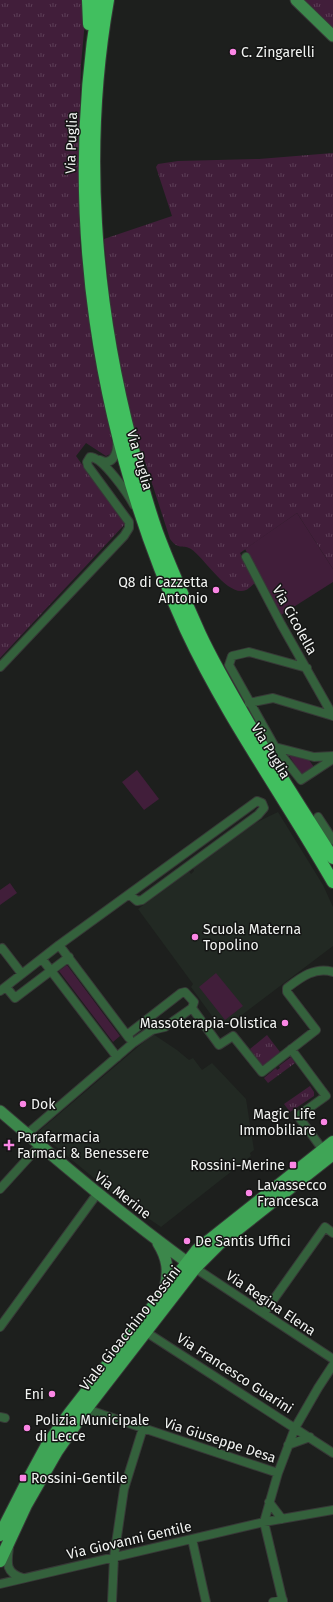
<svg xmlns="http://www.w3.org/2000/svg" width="333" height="1602" viewBox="0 0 333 1602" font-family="'Fira Sans',sans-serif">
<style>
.built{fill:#222923}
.grass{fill:url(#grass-tufts)}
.park{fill:#411e3a}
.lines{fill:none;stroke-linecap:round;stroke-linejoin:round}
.street-casing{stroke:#373937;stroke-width:10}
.secondary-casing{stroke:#373937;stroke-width:13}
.primary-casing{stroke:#373937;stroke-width:14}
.highway-casing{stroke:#373937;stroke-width:14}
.street{stroke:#34613c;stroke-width:8}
.secondary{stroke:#3c874b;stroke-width:11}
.primary{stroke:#3fa556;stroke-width:12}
.highway{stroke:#41bf5f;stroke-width:12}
.poi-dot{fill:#fb86e5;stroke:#141514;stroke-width:1.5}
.labels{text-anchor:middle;stroke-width:3;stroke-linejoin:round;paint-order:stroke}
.poi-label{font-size:14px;fill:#f2f4f2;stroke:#141514;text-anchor:start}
.street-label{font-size:14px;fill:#f2f4f2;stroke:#141514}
</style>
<defs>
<pattern id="grass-tufts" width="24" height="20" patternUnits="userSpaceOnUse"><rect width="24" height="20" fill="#411e3a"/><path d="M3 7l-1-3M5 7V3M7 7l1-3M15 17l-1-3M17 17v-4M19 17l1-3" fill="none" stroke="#5d3f57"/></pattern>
</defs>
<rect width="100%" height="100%" fill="#1d1f1d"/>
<path class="built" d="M 278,812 L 323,885 L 333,907 L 333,946 L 222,1030 L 191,987 L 193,984 L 138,909 L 189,871 L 191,874 L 194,871 L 193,868 L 253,824 Z
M 153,1034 L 177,1050 L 189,1060 L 193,1058 L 202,1070 L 212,1063 L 246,1099 L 254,1150 L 250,1153 L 251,1156 L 161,1227 L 117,1197 L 38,1132 Z"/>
<path class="grass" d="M 0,0 L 83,0 L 86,10 L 81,64 L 79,146 L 80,244 L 92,344 L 113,446 L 110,454 L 106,456 L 86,443 L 76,456 L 125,524 L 0,658 Z
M 304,0 L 333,0 L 333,29 Z
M 333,153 L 333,569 L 297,513 L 240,553 L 256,582 C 253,584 249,589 246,590 C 228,598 205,558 191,549 C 184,544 179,551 170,539 L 142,452 L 138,448 L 126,400 L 110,303 L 104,239 L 172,216 L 156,167 L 158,164 L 178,161 L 259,159 Z
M 267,1035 L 280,1052 L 263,1066 L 250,1049 Z
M 291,1057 L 295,1063 L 268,1083 L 264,1078 L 276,1068 L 277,1070 L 280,1068 L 279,1066 Z
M 310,1086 L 314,1092 L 314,1096 L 290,1112 L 284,1104 Z"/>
<path class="park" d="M 297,513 L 333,569 L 333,582 L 281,615 L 245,549 Z
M 288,754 L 309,760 L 314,767 L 302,775 Z
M 137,770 L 159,799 L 144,810 L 122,782 Z
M 10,883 L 17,893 L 0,905 L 0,890 Z
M 67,965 L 120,1036 L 113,1042 L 59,971 Z
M 216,973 L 243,1006 L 225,1020 L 199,987 Z"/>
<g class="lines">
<g class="street-casing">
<path id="street" d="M 100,460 C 113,467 118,452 117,441
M 246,557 L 281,624 L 333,716
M 0,667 L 124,536 L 129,528 L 129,522 L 88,466 L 87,462 L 90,457 C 103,457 128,494 134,505
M 307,668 L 249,652 L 232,656 L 229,665 L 275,747 L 301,780 L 333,759
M 249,703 L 273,698 L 333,716
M 275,747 L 314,757 L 333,756
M 318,817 L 333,840
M 59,945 L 129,1038
M 0,949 L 2,948 L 22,974
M 42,959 L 117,1057
M 6,987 L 15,998 L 69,957
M 0,991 L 59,945 L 257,801 L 262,803 L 264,808 L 258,815 L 142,900 L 137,901 L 130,895
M 192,1008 L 219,1045 L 233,1036 L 262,1072 L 316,1030 L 287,992 L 287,988 C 300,978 315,966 333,972
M 291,1049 L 326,1096 L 298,1116 L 323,1150
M 27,1134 L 133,1043 L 152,1030 L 165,1027 L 192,1008 L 194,1002 L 185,992 L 181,993 L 127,1035
M 0,1189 L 40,1145
M 195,1268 L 333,1359
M 264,1313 L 325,1227 L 333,1233
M 0,1327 L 97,1194
M 146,1332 L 333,1453
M 86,1409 L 278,1473
M 0,1417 L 5,1418
M 288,1445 L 310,1437
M 269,1502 L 282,1519
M 192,1539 L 206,1602
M 9,1547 C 7,1563 5,1573 23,1578
M 0,1584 L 264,1522 L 333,1510
M 112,1602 L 114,1557 L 124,1489 L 143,1428
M 273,1602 L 283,1600
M 283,1602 L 264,1522 L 278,1473 L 295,1428 L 318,1388 L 333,1365"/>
</g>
<g class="secondary-casing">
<path id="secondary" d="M 296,0 L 333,36
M 0,1111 C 63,1165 127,1219 195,1268
M 158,1243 C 168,1259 169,1271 165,1289"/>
</g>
<g class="primary-casing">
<path id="primary" d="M 0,1535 L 28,1480 L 47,1445 L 69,1414 L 197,1250 L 333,1142
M 0,1561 L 26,1505 L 57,1451 L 86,1409 L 195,1268 L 219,1244 L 333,1154"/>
</g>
<g class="highway-casing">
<path id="highway" d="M 88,0 L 89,24
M 99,0 C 63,212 97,435 186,630 C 227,718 285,798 333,882
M 108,0 C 82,147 94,301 132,445 C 139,474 147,504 157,532 C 170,567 185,600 200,634 C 214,664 231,693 248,722 C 275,768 304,813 333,858"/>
</g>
<use href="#street" class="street"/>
<use href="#secondary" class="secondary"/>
<use href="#primary" class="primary"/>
<use href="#highway" class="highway"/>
</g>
<g class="poi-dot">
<circle cx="233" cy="52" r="4"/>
<circle cx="216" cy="590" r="4"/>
<circle cx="195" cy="937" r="4"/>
<circle cx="285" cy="1023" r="4"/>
<circle cx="23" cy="1104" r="4"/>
<circle cx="324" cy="1122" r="4"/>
<path d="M7 1139h4v4h4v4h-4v4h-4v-4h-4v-4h4z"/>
<rect x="289" y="1161" width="8" height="8" rx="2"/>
<circle cx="249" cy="1193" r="4"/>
<circle cx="187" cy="1241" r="4"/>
<circle cx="52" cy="1394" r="4"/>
<circle cx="27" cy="1428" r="4"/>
<rect x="19" y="1474" width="8" height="8" rx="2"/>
</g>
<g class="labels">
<g class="poi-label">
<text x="241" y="57">C. Zingarelli</text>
<text x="208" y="587" text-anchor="end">Q8 di Cazzetta<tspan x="208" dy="16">Antonio</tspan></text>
<text x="203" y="934">Scuola Materna<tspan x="203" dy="16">Topolino</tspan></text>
<text x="277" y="1028" text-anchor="end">Massoterapia-Olistica</text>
<text x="31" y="1109">Dok</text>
<text x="316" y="1119" text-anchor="end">Magic Life<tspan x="316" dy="16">Immobiliare</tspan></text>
<text x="17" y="1142">Parafarmacia<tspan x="17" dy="16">Farmaci &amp; Benessere</tspan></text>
<text x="285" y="1170" text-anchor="end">Rossini-Merine</text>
<text x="257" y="1190">Lavassecco<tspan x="257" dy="16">Francesca</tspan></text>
<text x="195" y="1246">De Santis Uffici</text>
<text x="44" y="1399" text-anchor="end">Eni</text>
<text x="35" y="1425">Polizia Municipale<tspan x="35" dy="16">di Lecce</tspan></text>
<text x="31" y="1483">Rossini-Gentile</text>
</g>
<g class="street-label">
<text transform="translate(71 143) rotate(-88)" y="5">Via Puglia</text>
<text transform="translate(140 460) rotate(74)" y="5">Via Puglia</text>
<text transform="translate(295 620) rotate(61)" y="5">Via Cicolella</text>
<text transform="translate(271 751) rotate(59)" y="5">Via Puglia</text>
<text transform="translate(123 1195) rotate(38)" y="5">Via Merine</text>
<text transform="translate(271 1303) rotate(34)" y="5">Via Regina Elena</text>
<text transform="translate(130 1328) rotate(-52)" y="5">Viale Gioacchino Rossini</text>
<text transform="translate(235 1373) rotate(33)" y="5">Via Francesco Guarini</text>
<text transform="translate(220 1440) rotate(18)" y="5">Via Giuseppe Desa</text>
<text transform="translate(129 1540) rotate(-13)" y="5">Via Giovanni Gentile</text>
</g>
</g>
</svg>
